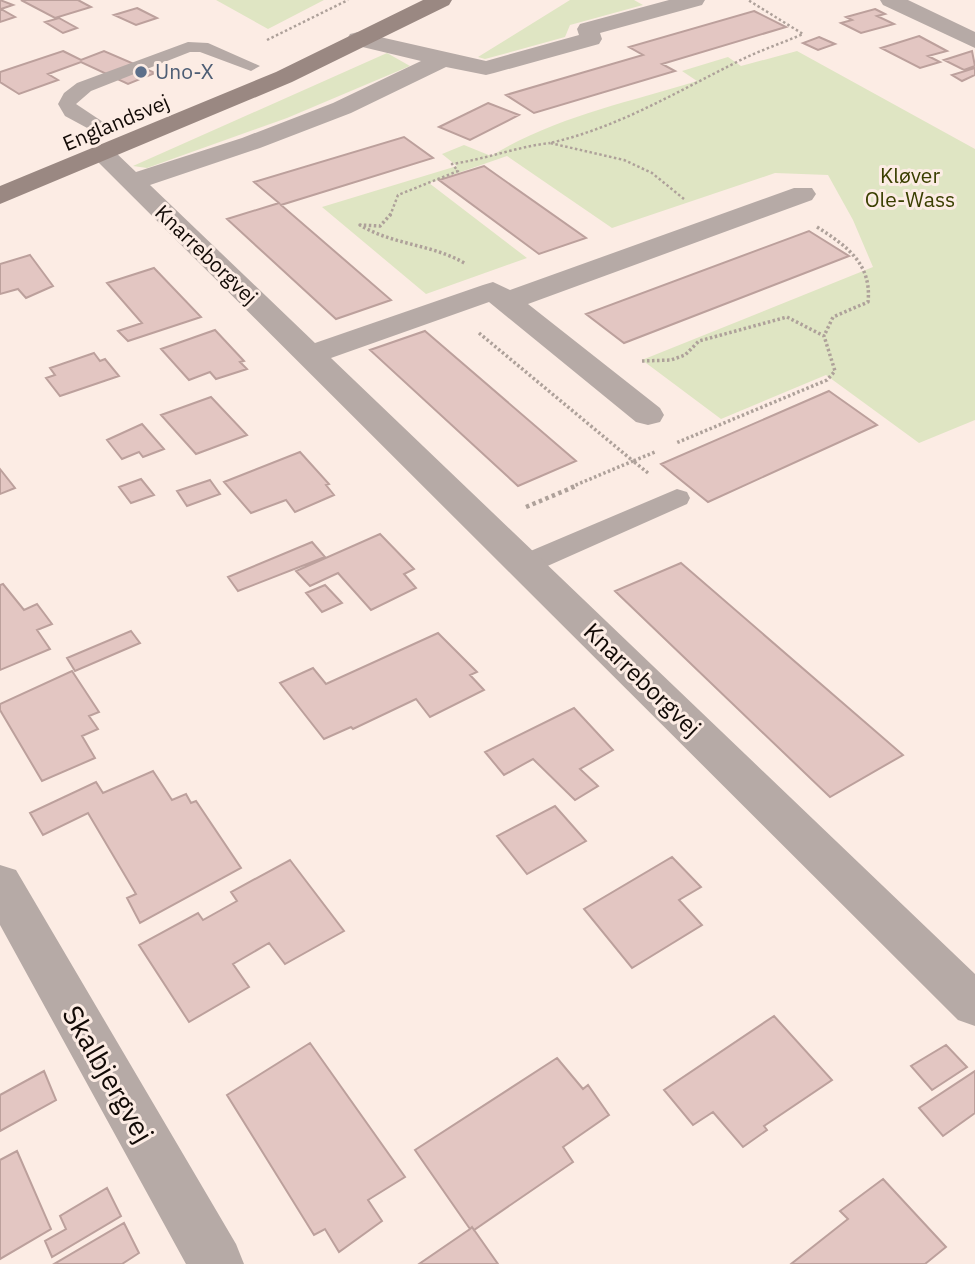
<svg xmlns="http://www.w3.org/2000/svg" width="975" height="1264" viewBox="0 0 975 1264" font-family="'IBM Plex Sans',sans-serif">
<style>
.green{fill:#dfe5c3}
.building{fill:#e3c6c2;stroke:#bca09c;stroke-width:2}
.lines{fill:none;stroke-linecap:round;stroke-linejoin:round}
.path-far2{stroke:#aea19a;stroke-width:2.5;stroke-dasharray:2.5 2.5;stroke-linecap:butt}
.path-far1{stroke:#aea19a;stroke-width:3.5;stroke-dasharray:2.5 2.5;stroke-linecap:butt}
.path{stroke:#aea19a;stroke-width:4.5;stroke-dasharray:3.5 3.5;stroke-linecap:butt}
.lane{fill:#b6aaa6;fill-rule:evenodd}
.street{fill:#b6aaa6;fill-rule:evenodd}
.secondary{fill:#9a8882;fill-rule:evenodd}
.service-dot{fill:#5c6f8a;stroke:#fcece4;stroke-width:2.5}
.labels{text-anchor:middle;stroke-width:6;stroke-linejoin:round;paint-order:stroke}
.far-service-label{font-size:21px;fill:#4e5e75;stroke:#fcece4;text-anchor:start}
.far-street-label{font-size:21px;fill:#120a06;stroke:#fcece4}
.far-park-label{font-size:21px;fill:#3a3f00;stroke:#fcece4}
.street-label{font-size:24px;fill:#120a06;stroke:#fcece4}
.near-street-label{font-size:28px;fill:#120a06;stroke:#fcece4}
</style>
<rect width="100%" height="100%" fill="#fcece4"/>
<path class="green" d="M 216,0 L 324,0 L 268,29 Z
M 570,0 L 634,0 L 643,5 L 570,25 L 565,37 L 485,59 L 478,57 Z
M 797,51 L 975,149 L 975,420 L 919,443 L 826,375 L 721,419 L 642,360 L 873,267 L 853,220 L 828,175 L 775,173 L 612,228 L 507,156 L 429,183 L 527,258 L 426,294 L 322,207 L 457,166 L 442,154 L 464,145 L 491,156 C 555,117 626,103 697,81 L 682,71 L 728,57 L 741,66 Z
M 387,53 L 410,66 L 287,118 L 147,168 L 133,166 Z"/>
<path class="building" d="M 0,0 L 13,5 L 1,9 L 15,17 L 0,22 Z
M 21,0 L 78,0 L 91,7 L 55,18 Z
M 137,8 L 157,18 L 136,25 L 114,15 Z
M 875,9 L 885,14 L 877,16 L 894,24 L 861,33 L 841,23 L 852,20 L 846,17 Z
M 754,11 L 786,27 L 662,64 L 675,71 L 534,113 L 506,95 L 643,55 L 629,47 Z
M 59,18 L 77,28 L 63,33 L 45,22 Z
M 919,36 L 947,51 L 928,56 L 940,62 L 920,68 L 881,48 Z
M 819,37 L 835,44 L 818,50 L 803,43 Z
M 63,51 L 81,60 L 104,51 L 155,73 L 128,84 L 81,62 L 48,74 L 58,80 L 19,94 L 0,82 L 0,72 Z
M 972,51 L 975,66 L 964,70 L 944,60 Z
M 975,68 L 975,75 L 962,81 L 952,75 Z
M 488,103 L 519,115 L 470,140 L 439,127 Z
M 404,137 L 433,158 L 281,205 L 391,300 L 336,319 L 227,219 L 279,203 L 254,182 Z
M 484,166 L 586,238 L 539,254 L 439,180 Z
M 809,231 L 849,256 L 624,343 L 586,314 Z
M 30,255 L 53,286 L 26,298 L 18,289 L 0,294 L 0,264 Z
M 154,268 L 201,317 L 128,341 L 118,331 L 142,323 L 107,283 Z
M 215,330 L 244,361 L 240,362 L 247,369 L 216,379 L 210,372 L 189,380 L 161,349 Z
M 425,331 L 576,461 L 518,486 L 370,350 Z
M 94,353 L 100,361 L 105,359 L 119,376 L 60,396 L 46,378 L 55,375 L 50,368 Z
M 829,391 L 877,425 L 708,502 L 661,464 Z
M 211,397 L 247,435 L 196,454 L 161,415 Z
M 142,424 L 164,449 L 143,457 L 139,452 L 122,459 L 107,440 Z
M 300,452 L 329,484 L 326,485 L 334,495 L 295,512 L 286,500 L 251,513 L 224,482 Z
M 0,469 L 15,488 L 0,494 Z
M 141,479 L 154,495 L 131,503 L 119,487 Z
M 210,480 L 220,494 L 187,506 L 177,491 Z
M 380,534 L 414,569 L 404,574 L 416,588 L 371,610 L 338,573 L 310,586 L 296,571 Z
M 312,542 L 325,557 L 238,591 L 228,577 Z
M 681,563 L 903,755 L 830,797 L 615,591 Z
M 3,584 L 24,610 L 37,604 L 52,624 L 37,630 L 50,649 L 0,670 L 0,585 Z
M 325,585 L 342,603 L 322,612 L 306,593 Z
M 131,631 L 140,643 L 75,671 L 67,658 Z
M 438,633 L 477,672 L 470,675 L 484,690 L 430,717 L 416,699 L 353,729 L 351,727 L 324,739 L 280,683 L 313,668 L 326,684 Z
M 72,671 L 99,712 L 89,716 L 98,729 L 82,736 L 95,758 L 42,781 L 0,710 L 0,704 Z
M 574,708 L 613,750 L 580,769 L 598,786 L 575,800 L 533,759 L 504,775 L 485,752 Z
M 153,771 L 172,800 L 186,794 L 191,803 L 196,801 L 241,868 L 140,923 L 127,898 L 136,894 L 88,813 L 43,835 L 30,813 L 96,782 L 103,793 Z
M 555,806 L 586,841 L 527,874 L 497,836 Z
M 672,857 L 701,887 L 679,900 L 702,925 L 632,968 L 584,909 Z
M 290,860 L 344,931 L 285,964 L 269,943 L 233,964 L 249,987 L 189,1022 L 139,945 L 198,913 L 203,920 L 237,901 L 231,892 Z
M 774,1016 L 832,1080 L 764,1126 L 767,1130 L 743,1147 L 713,1112 L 693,1125 L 664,1090 Z
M 310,1043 L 405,1177 L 368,1200 L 382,1221 L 339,1252 L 325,1229 L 314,1235 L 227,1095 Z
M 946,1045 L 967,1067 L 932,1090 L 911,1066 Z
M 557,1058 L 583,1089 L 588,1085 L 609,1115 L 563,1147 L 573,1162 L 474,1230 L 472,1227 L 470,1229 L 415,1150 Z
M 44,1071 L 56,1100 L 0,1131 L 0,1095 Z
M 975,1071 L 975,1113 L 943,1136 L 919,1108 Z
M 17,1151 L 51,1229 L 0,1259 L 0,1160 Z
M 883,1179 L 946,1247 L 925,1264 L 791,1264 L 848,1219 L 840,1211 Z
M 107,1188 L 121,1216 L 52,1257 L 45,1241 L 66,1229 L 60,1216 Z
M 124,1223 L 139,1253 L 122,1264 L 54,1264 Z
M 472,1227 L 498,1264 L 419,1264 L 470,1229 Z"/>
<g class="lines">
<path class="path-far2" d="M 267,40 L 348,0
M 684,199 L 652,173 L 624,160 L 550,143 C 616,128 673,94 733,64 C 755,52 780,44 803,34 L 748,0
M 390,216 L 398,195 L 458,171 L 452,164 C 486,159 516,147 550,143"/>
<path class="path-far1" d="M 391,214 L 380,226 L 360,225 C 392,245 433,244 466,264
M 817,227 C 847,246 872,264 868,302 L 833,317 L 824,336
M 479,333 L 633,461 L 571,487
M 642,361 L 671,360 L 685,355 L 699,341 L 787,317 L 824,336 L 835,371 L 827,380 L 676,443
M 648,473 L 633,461 L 655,452"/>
<path class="path" d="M 526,507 L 576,486"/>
<path class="lane" d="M 188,42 L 208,43 L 260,66 L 251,71 L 200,52 L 190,52 L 91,91 L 76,104 L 109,126 L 112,130 L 102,136 L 65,116 L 58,104 L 64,93 L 77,83 Z
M 677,489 L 687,492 L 690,498 L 687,504 L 534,572 L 524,574 L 514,572 L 510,565 L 514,558 Z"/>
<path class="street" d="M 669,0 L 705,0 L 702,5 L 600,33 L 602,39 L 599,44 L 494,73 L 486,75 L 446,67 L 351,113 L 260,148 L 150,185 L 315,343 L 483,285 L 493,282 L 510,290 L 794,188 L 812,188 L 816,194 L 812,200 L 528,304 L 660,408 L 664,415 L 660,422 L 648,425 L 636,422 L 489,302 L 331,358 L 975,974 L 975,1026 L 958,1020 L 91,155 L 95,150 L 113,150 L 136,172 L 242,138 L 333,103 L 421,61 L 350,44 L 347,39 L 350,34 L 358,32 L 486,61 L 579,35 L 577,29 L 580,24 Z
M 880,0 L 908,0 L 975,32 L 975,48 L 883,5 Z
M 0,865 L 16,870 L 236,1244 L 244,1264 L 186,1264 L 0,925 Z"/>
<path class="secondary" d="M 423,0 L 452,0 L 449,5 L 292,82 L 0,204 L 0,186 L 276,72 Z"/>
</g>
<circle class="service-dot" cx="141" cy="72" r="7"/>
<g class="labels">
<g class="far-service-label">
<text x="155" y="79">Uno-X</text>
</g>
<g class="far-street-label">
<text transform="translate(116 123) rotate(-23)" y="7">Englandsvej</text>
<text transform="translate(206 255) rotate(44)" y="7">Knarreborgvej</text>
</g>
<g class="far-park-label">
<text x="910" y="183">Kløver<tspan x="910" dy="24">Ole-Wass</tspan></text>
</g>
<g class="street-label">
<text transform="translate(642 680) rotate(44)" y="8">Knarreborgvej</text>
</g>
<g class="near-street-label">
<text transform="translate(108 1074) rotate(60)" y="10">Skalbjergvej</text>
</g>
</g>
</svg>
